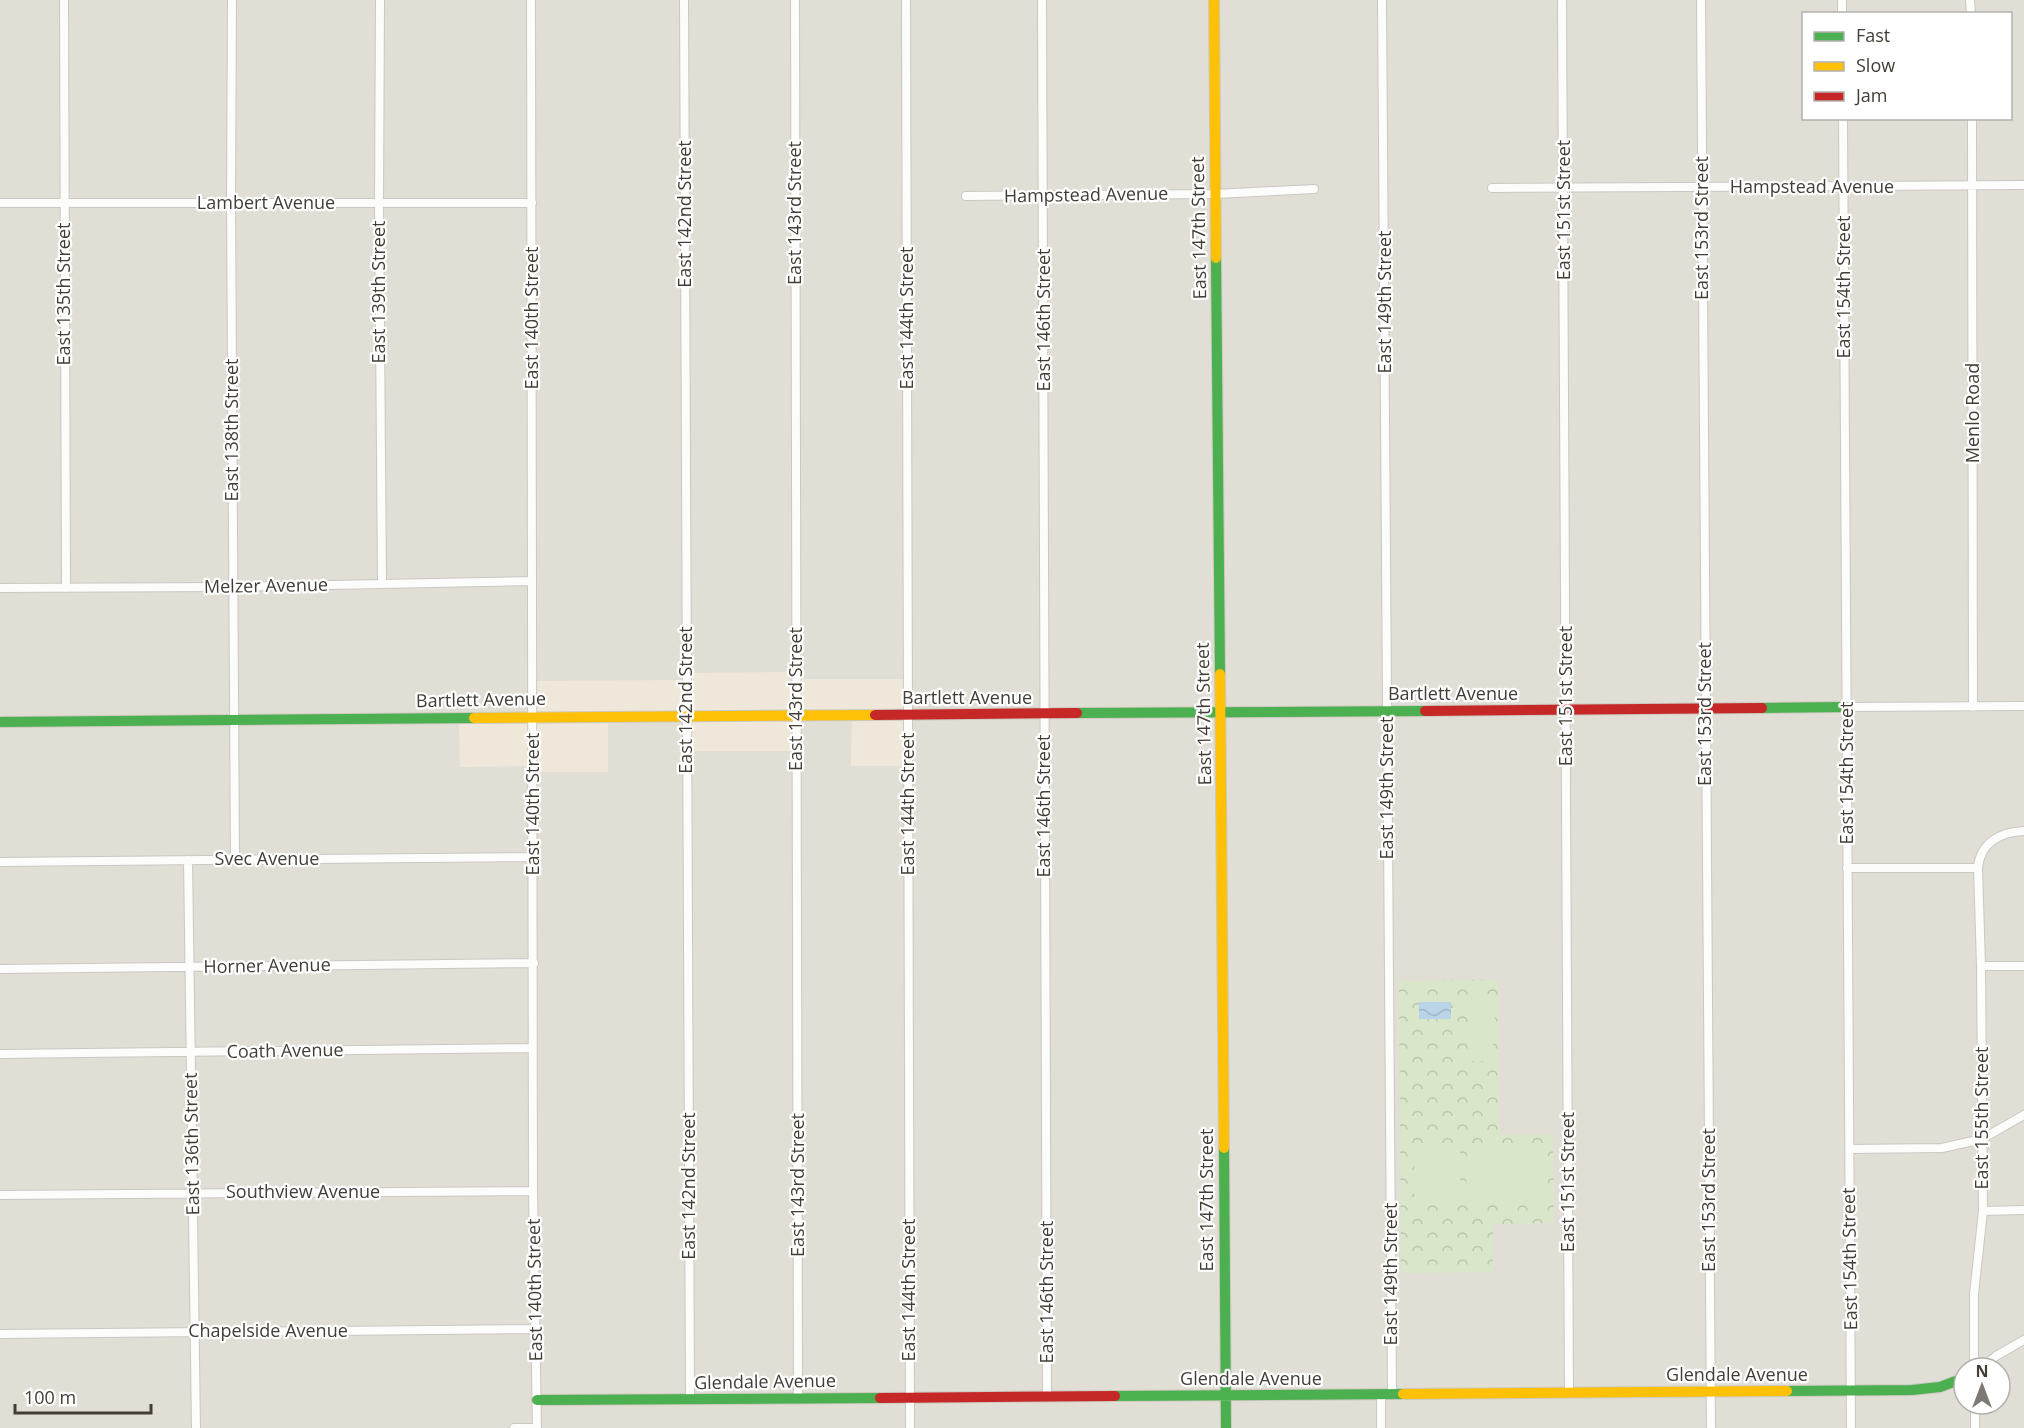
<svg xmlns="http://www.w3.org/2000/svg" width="2024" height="1428" viewBox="0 0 2024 1428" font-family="'Open Sans',sans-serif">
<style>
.residential{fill:#e1ded5;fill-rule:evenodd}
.commercial{fill:#efe8da}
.park{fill:url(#park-crowns)}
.pitch{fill:#d9e6c9}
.water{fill:url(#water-waves)}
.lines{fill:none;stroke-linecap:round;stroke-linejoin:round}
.street-casing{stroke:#cac8c3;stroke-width:10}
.fast-casing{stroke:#ccc9bf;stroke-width:12}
.slow-casing{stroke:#ccc9bf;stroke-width:12}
.jam-casing{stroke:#ccc9bf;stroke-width:12}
.street{stroke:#fcfcfb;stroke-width:8}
.fast{stroke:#4caf50;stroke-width:10}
.slow{stroke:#ffc107;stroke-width:10}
.jam{stroke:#c62828;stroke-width:10}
.labels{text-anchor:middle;stroke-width:4.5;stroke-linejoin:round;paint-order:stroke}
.street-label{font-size:18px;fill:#423d35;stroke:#fff}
</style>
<defs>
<pattern id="park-crowns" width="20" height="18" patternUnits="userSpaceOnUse" patternTransform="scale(1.5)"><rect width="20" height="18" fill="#d9e6c9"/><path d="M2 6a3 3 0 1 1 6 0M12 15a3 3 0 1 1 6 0" fill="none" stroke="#bbc6ad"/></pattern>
<pattern id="water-waves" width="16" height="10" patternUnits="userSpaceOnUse" patternTransform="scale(1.5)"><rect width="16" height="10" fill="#bad4e8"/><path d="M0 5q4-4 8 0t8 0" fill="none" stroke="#a1b7c8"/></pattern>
</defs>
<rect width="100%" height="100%" fill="#edece7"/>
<path class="residential" d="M 0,0 L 2024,0 L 2024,1428 L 0,1428 ZM 1804,14 L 2010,14 L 2010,118 L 1804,118 ZM 1964,1368 L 2000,1368 L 2000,1404 L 1964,1404 Z"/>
<path class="commercial" d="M 796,672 L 797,679 L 908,679 L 908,766 L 851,766 L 852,715 L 796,715 L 796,751 L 687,751 L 686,715 L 608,715 L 608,772 L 533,772 L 532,766 L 460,767 L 459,716 L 532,715 L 532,681 L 686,680 L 686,673 Z"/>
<path class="park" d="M 1498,980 L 1499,1134 L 1553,1134 L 1554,1223 L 1493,1224 L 1493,1272 L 1401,1273 L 1399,981 Z"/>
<path class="pitch" d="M 1472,994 L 1494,994 L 1495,1025 L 1472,1026 Z
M 1493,1029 L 1493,1061 L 1472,1061 L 1472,1030 Z
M 1415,1150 L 1460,1151 L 1460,1200 L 1414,1199 Z
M 1467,1151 L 1548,1151 L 1548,1198 L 1466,1200 Z"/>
<path class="water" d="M 1419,1002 L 1451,1002 L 1451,1019 L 1419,1019 Z"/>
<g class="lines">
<g class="street-casing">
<path id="street" d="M 64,0 L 66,588
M 232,0 L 231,202 L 235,860
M 380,0 L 379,203 L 382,584
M 531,0 L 533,1191 L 537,1428
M 684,0 L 690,1399
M 795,0 L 798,1398
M 906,0 L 910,1428
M 1042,0 L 1047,1396
M 1382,0 L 1392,1395
M 1562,0 L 1569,1393
M 1701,0 L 1711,1428
M 1842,0 L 1842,14
M 1970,0 L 1971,14
M 1843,118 L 1851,1428
M 1972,118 L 1973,707
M 1492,188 L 2024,185
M 966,196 L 1215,194 L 1314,189
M 0,203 L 532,203
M 0,588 L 224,587 L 532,581
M 1846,707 L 2024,706
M 188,860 L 196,1428
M 0,862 L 533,857
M 1847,868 L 1978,868
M 1981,966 L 2024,966
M 0,969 L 534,963
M 0,1054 L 533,1048
M 1849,1149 L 1942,1148 L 1982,1139 L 2024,1115
M 0,1195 L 533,1191
M 1983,1211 L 2024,1210
M 0,1334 L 536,1329
M 1974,1368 L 1974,1294 L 1983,1211 L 1981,966 L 1978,868 C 1980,843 2000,832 2024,831
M 1981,1368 L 1996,1356 L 2024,1340
M 1381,1395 L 1381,1428
M 1975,1404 L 1975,1428
M 514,1428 L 537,1428"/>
</g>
<g class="fast-casing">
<path id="fast" d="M 1216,258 L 1220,674
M 1762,708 L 1846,707
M 1077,713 L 1425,711
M 0,722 L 474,718
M 1224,1148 L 1226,1428
M 1787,1391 L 1912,1390 L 1940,1387 L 1964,1378
M 1115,1396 L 1403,1394
M 537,1400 L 880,1398"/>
</g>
<g class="slow-casing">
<path id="slow" d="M 1214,0 L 1216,258
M 1220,674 L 1224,1148
M 474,718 L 875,715
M 1403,1394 L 1787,1391"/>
</g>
<g class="jam-casing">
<path id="jam" d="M 1425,711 L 1762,708
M 875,715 L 1077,713
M 880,1398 L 1115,1396"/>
</g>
<use href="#street" class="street"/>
<use href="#fast" class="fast"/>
<use href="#slow" class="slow"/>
<use href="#jam" class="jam"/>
</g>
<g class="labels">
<g class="street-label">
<text x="1812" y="193">Hampstead Avenue</text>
<text transform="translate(1086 195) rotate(-1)" y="6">Hampstead Avenue</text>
<text x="266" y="209">Lambert Avenue</text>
<text transform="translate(1564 210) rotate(-90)" y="6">East 151st Street</text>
<text transform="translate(795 213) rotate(-90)" y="6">East 143rd Street</text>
<text transform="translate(685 214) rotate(-90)" y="6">East 142nd Street</text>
<text transform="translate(1199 228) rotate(-91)" y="6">East 147th Street</text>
<text transform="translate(1702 228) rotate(-90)" y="6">East 153rd Street</text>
<text transform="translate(1844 287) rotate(-90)" y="6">East 154th Street</text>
<text transform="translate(379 292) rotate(-90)" y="6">East 139th Street</text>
<text transform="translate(64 294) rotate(-90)" y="6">East 135th Street</text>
<text transform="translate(1385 302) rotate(-90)" y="6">East 149th Street</text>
<text transform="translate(532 318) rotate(-90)" y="6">East 140th Street</text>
<text transform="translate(907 318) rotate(-90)" y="6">East 144th Street</text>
<text transform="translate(1044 320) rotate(-90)" y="6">East 146th Street</text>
<text transform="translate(1973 413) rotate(-90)" y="6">Menlo Road</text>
<text transform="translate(232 430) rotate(-90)" y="6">East 138th Street</text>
<text transform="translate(266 586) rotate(-1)" y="6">Melzer Avenue</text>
<text x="1453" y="700">Bartlett Avenue</text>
<text transform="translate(1566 696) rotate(-90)" y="6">East 151st Street</text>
<text x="967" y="704">Bartlett Avenue</text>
<text transform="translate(796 699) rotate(-90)" y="6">East 143rd Street</text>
<text transform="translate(481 700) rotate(-1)" y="6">Bartlett Avenue</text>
<text transform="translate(686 700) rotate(-90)" y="6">East 142nd Street</text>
<text transform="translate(1204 714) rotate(-91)" y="6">East 147th Street</text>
<text transform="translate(1705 714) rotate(-90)" y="6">East 153rd Street</text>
<text transform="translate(1847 773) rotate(-90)" y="6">East 154th Street</text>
<text transform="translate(1387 788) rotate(-90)" y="6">East 149th Street</text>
<text transform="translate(533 804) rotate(-90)" y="6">East 140th Street</text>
<text transform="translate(908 804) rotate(-90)" y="6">East 144th Street</text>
<text transform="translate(1044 806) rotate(-90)" y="6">East 146th Street</text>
<text x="267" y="865">Svec Avenue</text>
<text transform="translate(267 966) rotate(-1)" y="6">Horner Avenue</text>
<text transform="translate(285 1051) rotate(-1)" y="6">Coath Avenue</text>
<text transform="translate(1982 1118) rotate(-90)" y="6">East 155th Street</text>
<text transform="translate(192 1144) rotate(-91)" y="6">East 136th Street</text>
<text transform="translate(1568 1182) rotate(-90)" y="6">East 151st Street</text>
<text transform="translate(798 1185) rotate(-90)" y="6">East 143rd Street</text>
<text transform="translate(689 1186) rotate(-90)" y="6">East 142nd Street</text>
<text x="303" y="1198">Southview Avenue</text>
<text transform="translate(1207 1200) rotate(-90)" y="6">East 147th Street</text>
<text transform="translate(1709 1200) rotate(-90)" y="6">East 153rd Street</text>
<text transform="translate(1850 1259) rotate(-91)" y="6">East 154th Street</text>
<text transform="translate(1391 1274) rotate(-90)" y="6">East 149th Street</text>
<text transform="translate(535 1290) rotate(-91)" y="6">East 140th Street</text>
<text transform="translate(909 1290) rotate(-90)" y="6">East 144th Street</text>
<text transform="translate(1047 1292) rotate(-90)" y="6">East 146th Street</text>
<text x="268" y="1337">Chapelside Avenue</text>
<text x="1737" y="1381">Glendale Avenue</text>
<text x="1251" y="1385">Glendale Avenue</text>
<text transform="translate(765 1382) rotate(-1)" y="6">Glendale Avenue</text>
</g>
</g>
<rect x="1802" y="12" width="210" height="108" fill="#ffffff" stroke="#b3b1ae" stroke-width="1.5"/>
<rect x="1814" y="32" width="30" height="9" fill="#4caf50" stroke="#b3b1ae" stroke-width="1.5"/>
<text x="1856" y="42" font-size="18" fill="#423d35">Fast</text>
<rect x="1814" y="62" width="30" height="9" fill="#ffc107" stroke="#b3b1ae" stroke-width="1.5"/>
<text x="1856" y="72" font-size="18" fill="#423d35">Slow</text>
<rect x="1814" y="92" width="30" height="9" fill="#c62828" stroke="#b3b1ae" stroke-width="1.5"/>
<text x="1856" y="102" font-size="18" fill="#423d35">Jam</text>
<g transform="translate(1982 1386)"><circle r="28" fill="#ffffff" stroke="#b3b1ae" stroke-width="1.5"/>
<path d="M0-4.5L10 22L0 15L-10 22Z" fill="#7e7a73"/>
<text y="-9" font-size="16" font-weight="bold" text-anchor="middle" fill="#423d35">N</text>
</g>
<path d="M15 1404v9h136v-9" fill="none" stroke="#423d35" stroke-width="3"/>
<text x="24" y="1404" font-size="18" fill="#423d35" stroke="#ffffff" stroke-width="4.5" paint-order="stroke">100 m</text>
</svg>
